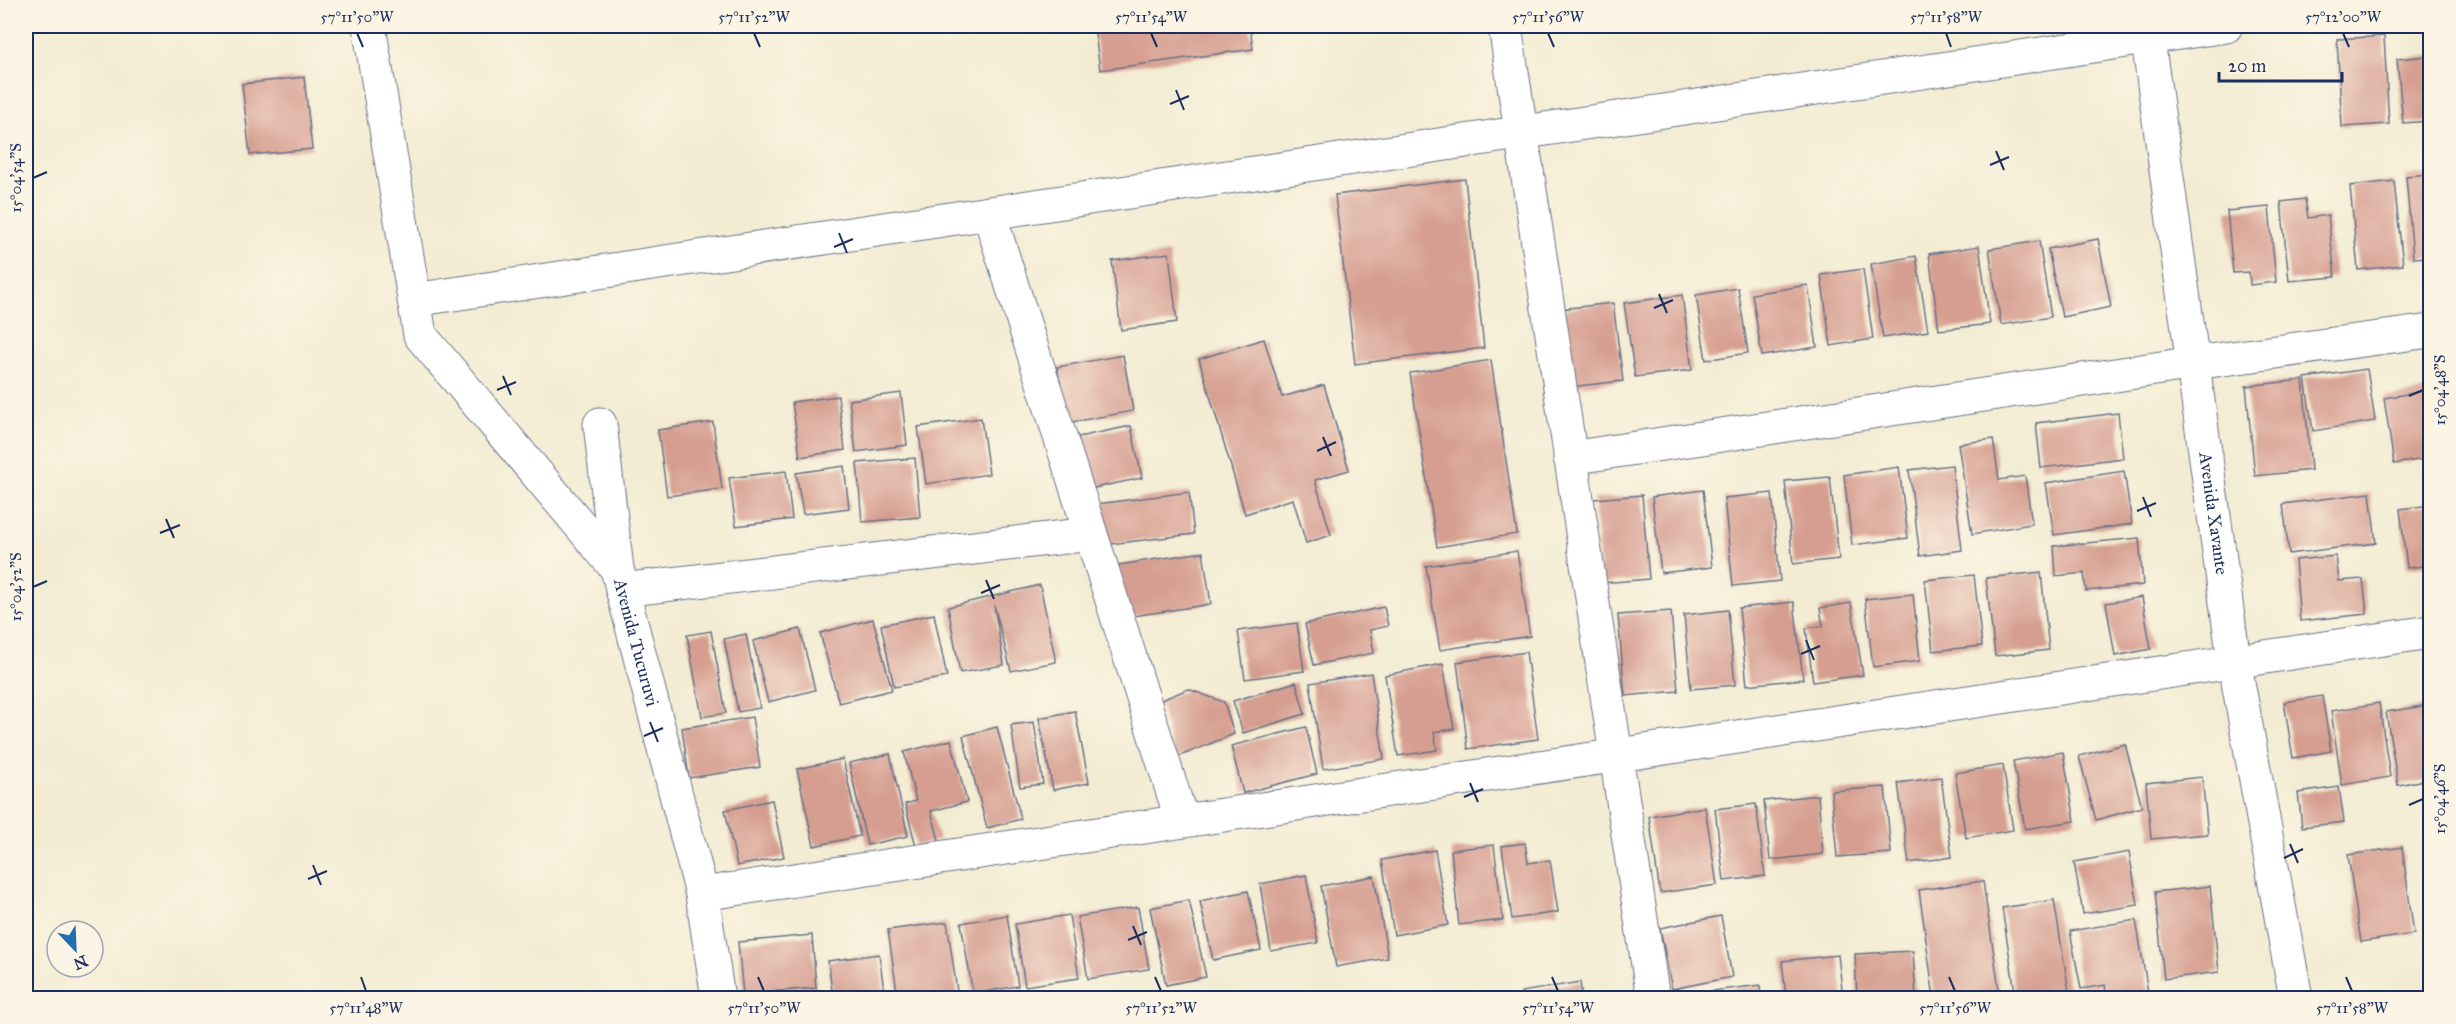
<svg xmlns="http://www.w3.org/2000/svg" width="2456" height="1024" viewBox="0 0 2456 1024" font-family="'IM FELL Great Primer',serif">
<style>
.building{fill:#d69e90}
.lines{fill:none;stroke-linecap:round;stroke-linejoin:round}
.minor-casing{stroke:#677187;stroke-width:35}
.minor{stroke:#fff;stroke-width:33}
.ticks{fill:none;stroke:#1b2f5e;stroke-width:2}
.labels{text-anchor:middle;stroke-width:4.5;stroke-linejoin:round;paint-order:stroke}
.street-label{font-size:18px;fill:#1b2f5e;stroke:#fcf5e5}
.neatline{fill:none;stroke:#1b2f5e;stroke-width:2}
.ticks-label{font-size:15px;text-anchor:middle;fill:#1b2f5e}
</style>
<rect width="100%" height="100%" fill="#fcf5e5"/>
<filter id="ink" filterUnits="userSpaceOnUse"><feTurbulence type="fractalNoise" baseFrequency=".0167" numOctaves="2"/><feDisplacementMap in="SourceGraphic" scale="12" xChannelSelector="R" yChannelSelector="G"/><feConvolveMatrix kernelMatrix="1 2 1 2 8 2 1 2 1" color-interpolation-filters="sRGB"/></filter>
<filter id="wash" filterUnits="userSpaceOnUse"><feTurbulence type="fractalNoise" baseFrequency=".008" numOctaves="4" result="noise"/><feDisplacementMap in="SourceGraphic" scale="24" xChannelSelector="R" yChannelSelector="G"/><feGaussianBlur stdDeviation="1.35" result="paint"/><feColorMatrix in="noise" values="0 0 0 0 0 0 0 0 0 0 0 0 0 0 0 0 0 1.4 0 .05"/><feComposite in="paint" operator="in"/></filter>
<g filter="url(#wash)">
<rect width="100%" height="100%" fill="#f3ecd3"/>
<g id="blocks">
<path class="building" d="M 1094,26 L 1250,26 L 1253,49 L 1100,70 Z
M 2384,36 L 2389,124 L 2342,127 L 2337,39 Z
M 2430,56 L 2430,121 L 2403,123 L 2397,59 Z
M 304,77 L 312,149 L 250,155 L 242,84 Z
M 2430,174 L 2430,257 L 2413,258 L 2406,176 Z
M 1465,179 L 1484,348 L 1355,364 L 1335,195 Z
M 2394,181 L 2403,265 L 2358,270 L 2350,186 Z
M 2305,199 L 2308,218 L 2328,215 L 2335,277 L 2289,281 L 2281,202 Z
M 2269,207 L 2276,282 L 2250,285 L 2249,272 L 2233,273 L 2227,211 Z
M 2098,239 L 2111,307 L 2062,317 L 2048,249 Z
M 2039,241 L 2051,317 L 2001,325 L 1989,249 Z
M 1979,246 L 1990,324 L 1939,330 L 1929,254 Z
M 1169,253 L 1177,322 L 1121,330 L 1112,261 Z
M 1916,256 L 1928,331 L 1883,338 L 1871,264 Z
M 1863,269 L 1873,339 L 1831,346 L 1821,275 Z
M 1808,285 L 1817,347 L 1762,356 L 1752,294 Z
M 1738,288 L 1748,353 L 1706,360 L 1696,295 Z
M 1682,295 L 1692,370 L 1635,377 L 1624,303 Z
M 1613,303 L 1623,381 L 1569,387 L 1560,309 Z
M 1264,339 L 1282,397 L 1324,385 L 1349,470 L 1315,480 L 1331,535 L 1306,543 L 1293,499 L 1245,514 L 1199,359 Z
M 1123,355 L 1133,411 L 1067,423 L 1057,367 Z
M 1491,360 L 1517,534 L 1437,547 L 1410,373 Z
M 2367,369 L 2375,421 L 2313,431 L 2305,378 Z
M 2303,380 L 2311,470 L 2255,476 L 2246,386 Z
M 2430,390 L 2430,458 L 2394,464 L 2384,398 Z
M 901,393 L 907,445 L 856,452 L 849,400 Z
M 838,396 L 845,450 L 800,457 L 792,402 Z
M 2118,413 L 2123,458 L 2041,468 L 2036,423 Z
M 981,418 L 989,474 L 926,484 L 918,427 Z
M 713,422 L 722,489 L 667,496 L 658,430 Z
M 1131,426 L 1142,478 L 1089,489 L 1078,437 Z
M 1993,439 L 1999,480 L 2025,476 L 2032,524 L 1972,534 L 1958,444 Z
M 915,458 L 920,517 L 862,522 L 857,463 Z
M 1952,465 L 1962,550 L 1920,556 L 1909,470 Z
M 844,466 L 849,508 L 803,514 L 796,473 Z
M 1899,467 L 1908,538 L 1852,545 L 1844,475 Z
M 786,471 L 792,519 L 736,526 L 729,478 Z
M 2124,471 L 2132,524 L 2054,535 L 2046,483 Z
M 1830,477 L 1839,559 L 1793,564 L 1785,481 Z
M 1703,490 L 1712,567 L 1661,573 L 1652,497 Z
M 1189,492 L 1194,534 L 1102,545 L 1097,504 Z
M 1772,493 L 1780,581 L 1733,586 L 1724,498 Z
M 2370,493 L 2376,543 L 2289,554 L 2283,504 Z
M 1642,495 L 1649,579 L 1601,583 L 1594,499 Z
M 2430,505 L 2430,565 L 2407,568 L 2400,509 Z
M 2139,538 L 2143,585 L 2086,591 L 2084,573 L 2056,576 L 2054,546 Z
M 1517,551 L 1530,636 L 1440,650 L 1426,566 Z
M 1203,552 L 1211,604 L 1127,617 L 1119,565 Z
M 2336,556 L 2339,581 L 2363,579 L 2367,614 L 2300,621 L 2295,560 Z
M 2041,572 L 2049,650 L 1995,656 L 1986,578 Z
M 1974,575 L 1982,646 L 1933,651 L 1925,580 Z
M 1040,585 L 1056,662 L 1011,671 L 994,605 L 1004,665 L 960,673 L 948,607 Z
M 1913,594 L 1920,661 L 1873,667 L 1865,599 Z
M 2142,597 L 2151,649 L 2115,656 L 2106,603 Z
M 1794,602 L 1803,679 L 1747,685 L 1739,608 Z
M 1851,603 L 1863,675 L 1813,682 L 1806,628 L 1823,626 L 1820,608 Z
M 1384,607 L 1388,626 L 1370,630 L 1374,653 L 1314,665 L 1305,624 Z
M 1728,610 L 1735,685 L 1691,689 L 1684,615 Z
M 1671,611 L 1678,691 L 1625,696 L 1618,615 Z
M 934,614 L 947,677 L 894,687 L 881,625 Z
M 873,619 L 892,690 L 839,703 L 820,633 Z
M 1297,623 L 1304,671 L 1245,679 L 1238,631 Z
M 800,629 L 815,690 L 768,702 L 753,641 Z
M 711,631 L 726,713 L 702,717 L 687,635 Z
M 746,634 L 760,708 L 738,712 L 724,639 Z
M 1526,652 L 1538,739 L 1468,749 L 1457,662 Z
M 1443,664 L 1454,729 L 1434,732 L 1437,750 L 1398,756 L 1385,675 Z
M 1371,673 L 1384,759 L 1323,769 L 1310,683 Z
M 1296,682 L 1305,714 L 1243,733 L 1233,701 Z
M 1188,689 L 1224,702 L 1234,734 L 1175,758 L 1159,701 Z
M 2322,696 L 2331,751 L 2293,758 L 2284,702 Z
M 2379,703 L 2390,777 L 2342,785 L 2331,711 Z
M 2430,705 L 2430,779 L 2398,785 L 2386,712 Z
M 1075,711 L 1089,783 L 1053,790 L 1039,718 Z
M 752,717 L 760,767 L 689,778 L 682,728 Z
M 1034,722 L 1043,784 L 1020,787 L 1011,725 Z
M 997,727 L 1021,819 L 987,828 L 963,736 Z
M 1306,727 L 1317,774 L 1243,793 L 1231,746 Z
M 951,740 L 967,802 L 931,811 L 939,840 L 916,846 L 905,804 L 916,801 L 904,752 Z
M 2125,744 L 2142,807 L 2096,820 L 2079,756 Z
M 2063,752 L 2075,821 L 2025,829 L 2013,761 Z
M 890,754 L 908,836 L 867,845 L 849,763 Z
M 843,759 L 860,836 L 814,846 L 797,769 Z
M 2003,765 L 2013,830 L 1966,838 L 1955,773 Z
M 1941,777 L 1952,857 L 1909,863 L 1898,783 Z
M 2202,777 L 2208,834 L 2151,839 L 2146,783 Z
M 1885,787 L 1891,853 L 1837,857 L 1831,791 Z
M 2339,787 L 2344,822 L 2302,827 L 2298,793 Z
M 1818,795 L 1823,854 L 1770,860 L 1764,801 Z
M 772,800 L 784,857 L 737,866 L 725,810 Z
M 1756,804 L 1765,876 L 1724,881 L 1715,809 Z
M 1705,807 L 1717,885 L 1660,893 L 1649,816 Z
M 1525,843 L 1528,863 L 1550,860 L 1558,912 L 1512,919 L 1502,846 Z
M 1494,845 L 1503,920 L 1459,925 L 1451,850 Z
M 2402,847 L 2414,934 L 2361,942 L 2348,855 Z
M 1435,850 L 1448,925 L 1394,935 L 1382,860 Z
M 2129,852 L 2138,905 L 2083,914 L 2074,862 Z
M 2430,853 L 2430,886 L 2429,886 L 2424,854 Z
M 1306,875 L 1318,943 L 1271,951 L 1260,884 Z
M 1374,876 L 1388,958 L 1336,967 L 1321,886 Z
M 1983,881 L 2000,996 L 1934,998 L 1919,890 Z
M 2210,886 L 2219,972 L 2164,979 L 2155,892 Z
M 1248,891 L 1261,950 L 1213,960 L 1200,901 Z
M 1189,900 L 1206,977 L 1166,985 L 1150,908 Z
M 2054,900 L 2069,992 L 2016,998 L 2002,908 Z
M 1138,907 L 1149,969 L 1088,979 L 1077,917 Z
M 1007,915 L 1018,986 L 973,994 L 961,923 Z
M 1069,915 L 1079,978 L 1025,986 L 1015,924 Z
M 1721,916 L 1732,977 L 1672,989 L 1660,928 Z
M 2136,920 L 2149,998 L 2107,998 L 2105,985 L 2081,989 L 2070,931 Z
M 947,922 L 958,998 L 898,998 L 888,930 Z
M 812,935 L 816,988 L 743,994 L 738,942 Z
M 1913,951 L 1916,998 L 1857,998 L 1855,954 Z
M 879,954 L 885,998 L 833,998 L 828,961 Z
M 1838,955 L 1843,998 L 1786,998 L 1782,961 Z
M 1580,982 L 1582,998 L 1522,998 L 1521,992 Z
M 1760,985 L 1761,998 L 1673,998 L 1673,996 Z"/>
</g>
</g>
<g filter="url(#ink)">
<use href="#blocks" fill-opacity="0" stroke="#677187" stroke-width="1.5"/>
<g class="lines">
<g class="minor-casing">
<g id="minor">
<path d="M 369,26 L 420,335 L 617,569"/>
<path d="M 1505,26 L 1653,998"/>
<path id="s1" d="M 2146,26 L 2234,660 L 2296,998"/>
<path d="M 989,213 L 1182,821"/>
<path d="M 414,300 L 2226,26"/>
<path id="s2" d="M 600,424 L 617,569 L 702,894 L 718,998"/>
<path d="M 1570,458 L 2194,363 L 2430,331"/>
<path d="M 622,590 L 1090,534"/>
<path d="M 702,894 L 2430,632"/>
</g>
</g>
<use href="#minor" class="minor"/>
</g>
</g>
<path class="ticks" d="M 357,33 L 363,47M 754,33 L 760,47M 1151,33 L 1157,47M 1548,33 L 1554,47M 1946,33 L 1951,47M 2343,33 L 2349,47M 1176,90 L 1184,110M 1170,104 L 1189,96M 1996,151 L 2004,170M 1990,165 L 2009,157M 33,178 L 47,172M 839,233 L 847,253M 834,247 L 853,239M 1659,294 L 1667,313M 1654,308 L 1673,300M 503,376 L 511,395M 497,390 L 516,382M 2409,396 L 2423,390M 1323,437 L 1331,456M 1317,451 L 1336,442M 2143,497 L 2151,517M 2137,511 L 2156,503M 166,519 L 174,538M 160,533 L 180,525M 986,580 L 994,599M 33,587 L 47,581M 981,593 L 1000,585M 1806,640 L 1814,660M 1801,654 L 1820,646M 650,722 L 658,742M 644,736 L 663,728M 1470,783 L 1478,802M 1464,797 L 1483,789M 2409,805 L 2423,799M 2290,844 L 2298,863M 2284,858 L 2303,849M 313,865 L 321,885M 308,879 L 327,871M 1133,926 L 1141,945M 1128,940 L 1147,932M 361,977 L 366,991M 758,977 L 764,991M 1155,977 L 1161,991M 1552,977 L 1558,991M 1949,977 L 1955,991M 2346,977 L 2352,991"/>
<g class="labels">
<g class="street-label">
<text dy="6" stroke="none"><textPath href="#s1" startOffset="492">Avenida Xavante</textPath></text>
<text dy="6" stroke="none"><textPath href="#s2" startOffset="222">Avenida Tucuruvi</textPath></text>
</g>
</g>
<rect width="2456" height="1024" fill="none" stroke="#fcf5e5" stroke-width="66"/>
<g transform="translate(75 949) rotate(157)"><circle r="28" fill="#fcf5e5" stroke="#a2a6af" stroke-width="1.5"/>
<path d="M0-4.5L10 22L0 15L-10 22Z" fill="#1f6fb2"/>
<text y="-9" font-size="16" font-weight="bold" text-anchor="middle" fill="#1b2f5e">N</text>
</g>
<path d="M2219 72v9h123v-9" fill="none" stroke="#1b2f5e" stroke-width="3"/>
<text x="2228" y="72" font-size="18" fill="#1b2f5e" stroke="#fcf5e5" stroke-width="4.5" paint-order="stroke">20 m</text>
<rect x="33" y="33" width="2390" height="958" class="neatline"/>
<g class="ticks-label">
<text x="357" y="22">57°11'50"W</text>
<text x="754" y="22">57°11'52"W</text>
<text x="1151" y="22">57°11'54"W</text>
<text x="1548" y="22">57°11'56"W</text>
<text x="1946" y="22">57°11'58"W</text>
<text x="2343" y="22">57°12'00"W</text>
<text transform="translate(16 178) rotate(-90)" y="5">15°04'54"S</text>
<text transform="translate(2440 390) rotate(-90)" y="5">15°04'48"S</text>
<text transform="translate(16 587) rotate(-90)" y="5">15°04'52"S</text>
<text transform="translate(2440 799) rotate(-90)" y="5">15°04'46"S</text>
<text x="366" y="1013">57°11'48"W</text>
<text x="764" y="1013">57°11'50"W</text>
<text x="1161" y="1013">57°11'52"W</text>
<text x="1558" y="1013">57°11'54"W</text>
<text x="1955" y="1013">57°11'56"W</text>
<text x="2352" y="1013">57°11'58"W</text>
</g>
</svg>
